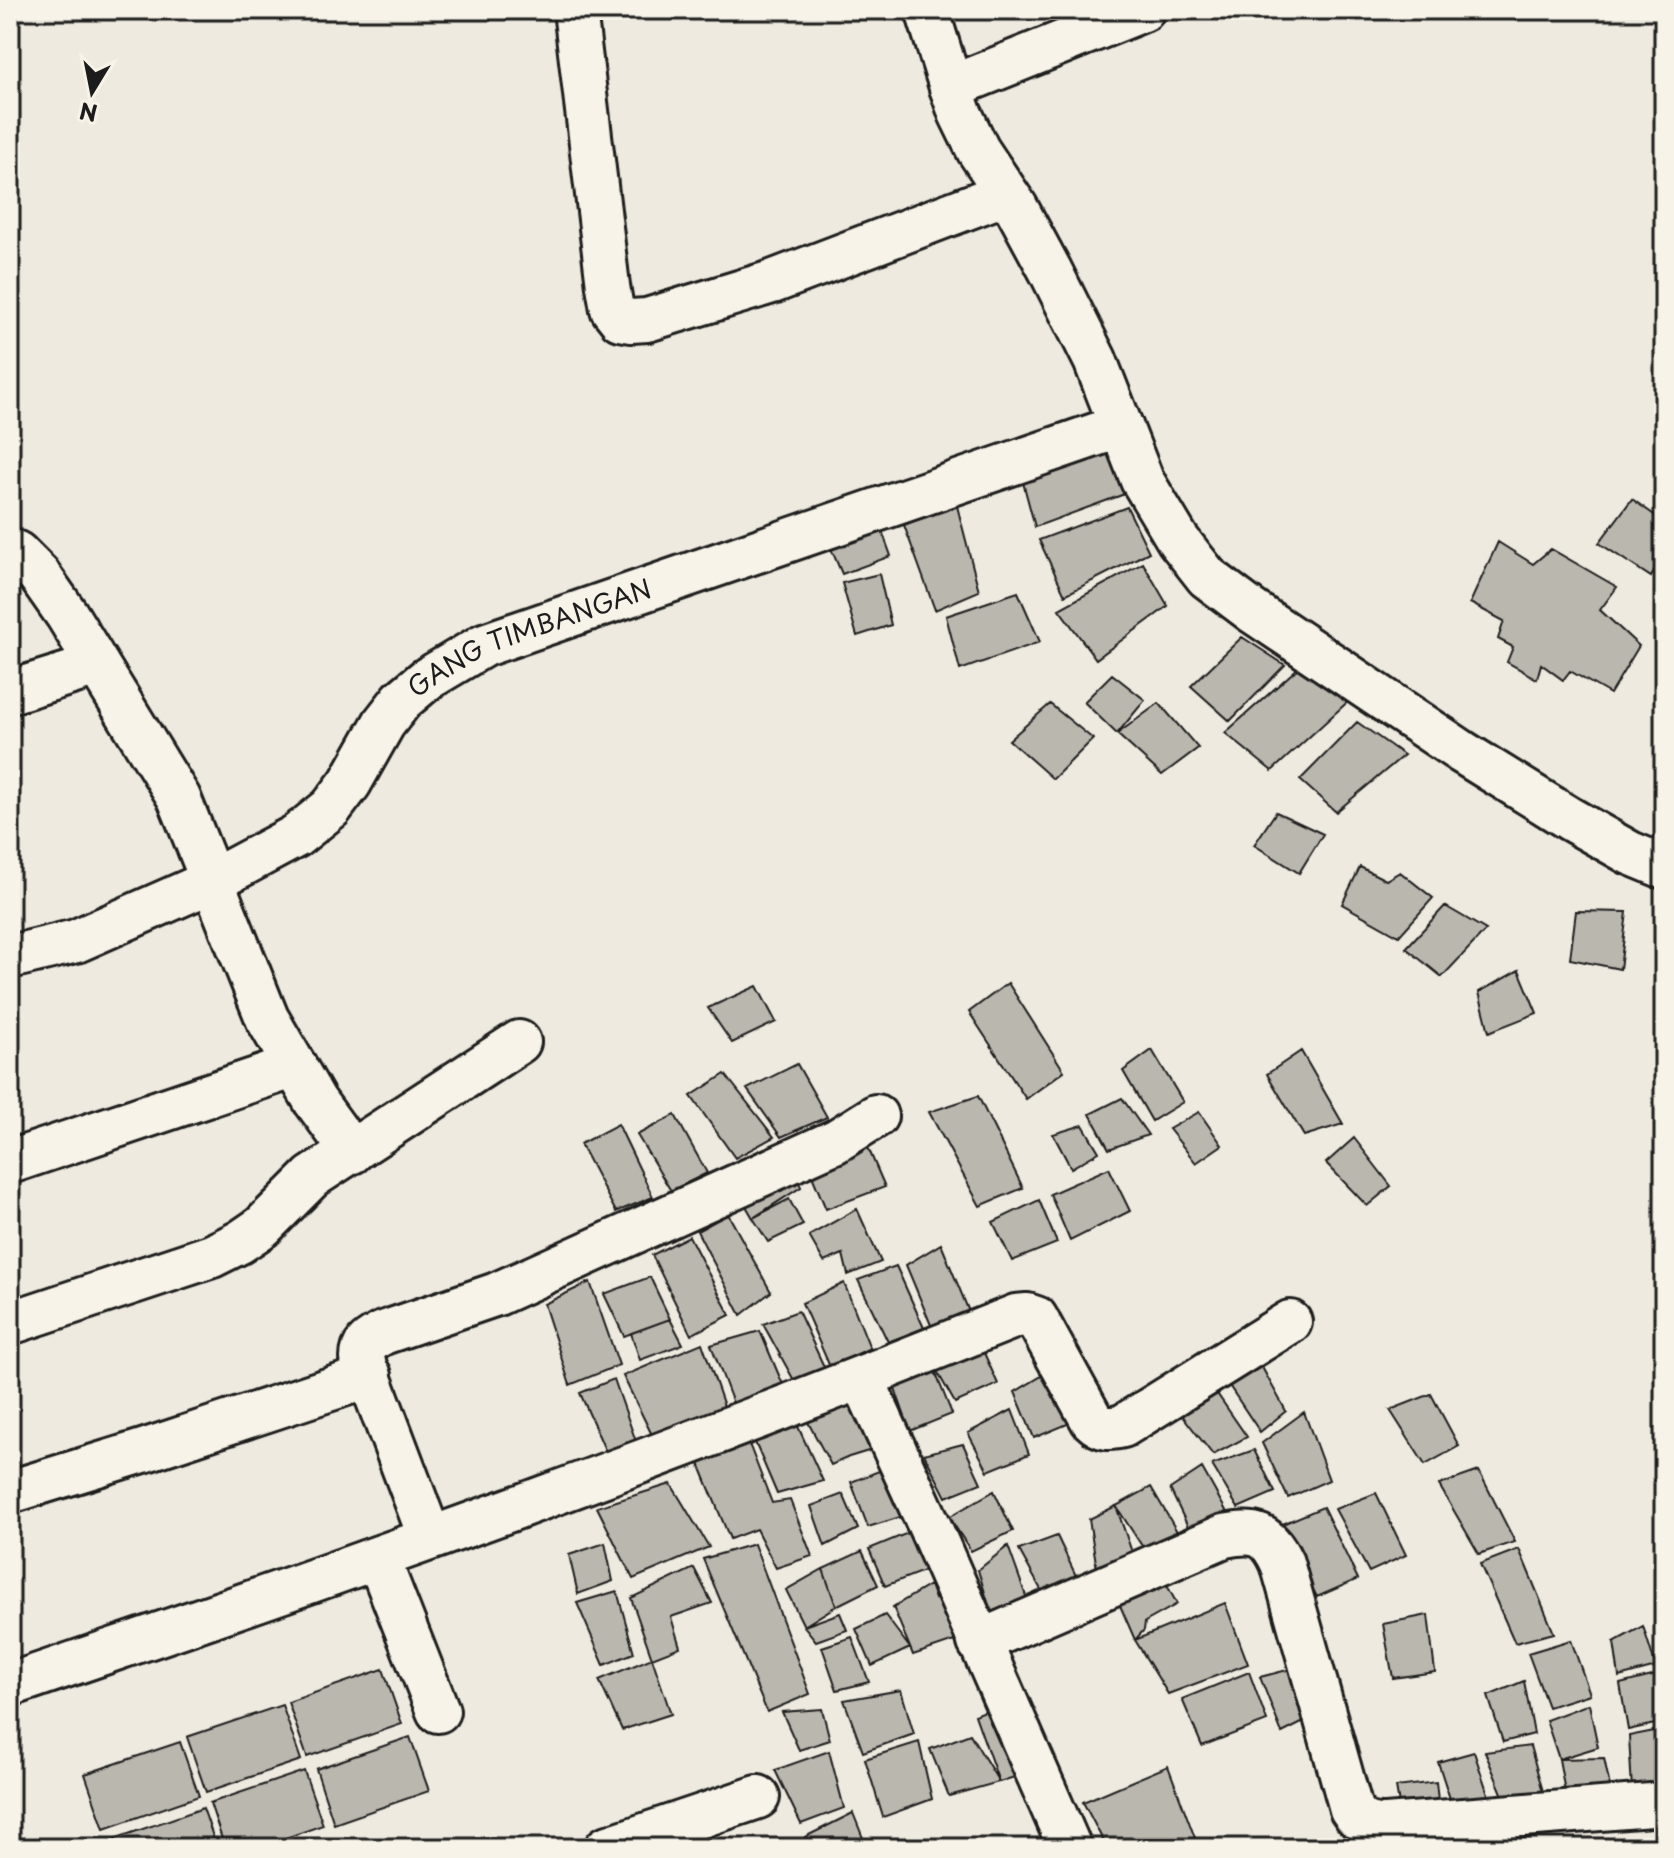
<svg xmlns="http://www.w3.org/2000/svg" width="1674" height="1858" viewBox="0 0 1674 1858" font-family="'Playpen Sans',sans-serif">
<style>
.building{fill:#bab7af;stroke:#1c1c1c;stroke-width:2}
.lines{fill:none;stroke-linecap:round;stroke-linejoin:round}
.street-casing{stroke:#1c1c1c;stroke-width:48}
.street{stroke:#f7f3e8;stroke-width:42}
.labels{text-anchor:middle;stroke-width:6;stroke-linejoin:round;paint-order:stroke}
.street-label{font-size:26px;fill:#1c1c1c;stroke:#f7f3e8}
</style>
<rect width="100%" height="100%" fill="#eeeae0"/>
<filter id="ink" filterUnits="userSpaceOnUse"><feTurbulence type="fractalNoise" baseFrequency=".0125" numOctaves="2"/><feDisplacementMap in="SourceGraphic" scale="16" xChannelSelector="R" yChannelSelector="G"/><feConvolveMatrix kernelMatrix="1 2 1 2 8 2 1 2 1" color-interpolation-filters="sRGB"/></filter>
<g filter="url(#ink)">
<path class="building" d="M 1117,436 L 1130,492 L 1035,527 L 1020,471 Z
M 1632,499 L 1664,522 L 1664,555 L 1651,577 L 1599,543 Z
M 956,502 L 979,591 L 935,610 L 904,525 Z
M 1127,507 L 1149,552 L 1065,595 L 1039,540 Z
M 881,528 L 891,556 L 842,574 L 829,544 Z
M 1498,542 L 1533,564 L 1551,549 L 1617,587 L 1600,610 L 1639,646 L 1610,694 L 1570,671 L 1563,680 L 1541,664 L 1537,679 L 1507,662 L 1513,647 L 1498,639 L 1504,621 L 1470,603 Z
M 1143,563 L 1168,606 L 1096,659 L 1059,609 Z
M 879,574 L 891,625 L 857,636 L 842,583 Z
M 1018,592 L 1040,642 L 960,670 L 946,616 Z
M 1242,637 L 1285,665 L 1230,721 L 1191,686 Z
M 1299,667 L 1353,697 L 1272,771 L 1225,733 Z
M 1112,674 L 1145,700 L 1117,734 L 1084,702 Z
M 1159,703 L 1198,748 L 1162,775 L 1117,734 Z
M 1050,704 L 1093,739 L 1053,779 L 1009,740 Z
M 1357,722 L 1404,755 L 1336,812 L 1300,780 Z
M 1276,812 L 1323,834 L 1299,873 L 1254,845 Z
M 1360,867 L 1386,880 L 1400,872 L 1433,898 L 1399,936 L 1342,904 Z
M 1445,906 L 1486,930 L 1442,977 L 1406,948 Z
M 1576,911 L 1627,912 L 1620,969 L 1570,959 Z
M 1519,970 L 1537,1013 L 1489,1032 L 1479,992 Z
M 1008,983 L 1064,1071 L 1026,1099 L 969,1012 Z
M 757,986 L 776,1022 L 732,1043 L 708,1008 Z
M 1152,1050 L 1183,1102 L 1152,1121 L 1123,1071 Z
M 1301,1051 L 1343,1124 L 1304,1136 L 1267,1074 Z
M 797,1064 L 827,1117 L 781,1137 L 747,1089 Z
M 725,1074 L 774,1137 L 735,1158 L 691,1096 Z
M 978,1096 L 1023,1188 L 980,1206 L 929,1112 Z
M 1122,1098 L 1148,1135 L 1109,1149 L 1090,1114 Z
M 1199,1112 L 1222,1145 L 1196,1163 L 1169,1129 Z
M 675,1115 L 707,1173 L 671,1191 L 637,1135 Z
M 618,1124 L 653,1197 L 616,1212 L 580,1144 Z
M 1083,1125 L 1099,1152 L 1071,1168 L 1053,1134 Z
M 863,1136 L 885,1187 L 826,1209 L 807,1164 Z
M 1354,1138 L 1391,1186 L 1367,1206 L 1326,1163 Z
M 793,1167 L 801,1187 L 753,1218 L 739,1194 Z
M 1109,1168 L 1130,1211 L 1070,1241 L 1050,1194 Z
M 789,1199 L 803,1225 L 768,1242 L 753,1218 Z
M 1039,1200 L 1057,1243 L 1012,1261 L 993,1222 Z
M 857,1209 L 881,1262 L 848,1275 L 843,1254 L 824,1262 L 809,1236 Z
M 728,1214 L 771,1292 L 741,1315 L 697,1231 Z
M 689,1236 L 730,1315 L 691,1335 L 652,1255 Z
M 941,1244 L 970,1314 L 933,1330 L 906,1265 Z
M 896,1266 L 924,1328 L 888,1342 L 858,1280 Z
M 650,1277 L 670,1319 L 624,1336 L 604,1294 Z
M 590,1282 L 619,1365 L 570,1385 L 544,1304 Z
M 844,1283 L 870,1348 L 830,1367 L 802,1303 Z
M 798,1311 L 826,1371 L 796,1384 L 763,1324 Z
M 670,1319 L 683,1344 L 640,1360 L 631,1333 Z
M 760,1331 L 784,1387 L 734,1406 L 711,1345 Z
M 702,1343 L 726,1412 L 653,1437 L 623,1376 Z
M 980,1344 L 998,1384 L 955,1403 L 930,1359 Z
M 930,1359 L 952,1414 L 910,1431 L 891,1377 Z
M 1258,1360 L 1286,1411 L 1260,1432 L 1226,1381 Z
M 1045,1374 L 1070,1423 L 1034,1438 L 1015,1392 Z
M 614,1379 L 639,1450 L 609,1459 L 580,1393 Z
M 1209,1382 L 1247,1437 L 1213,1455 L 1175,1406 Z
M 853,1390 L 878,1448 L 849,1457 L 831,1465 L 803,1413 Z
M 1431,1394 L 1459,1446 L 1425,1465 L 1390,1410 Z
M 1012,1410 L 1029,1454 L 988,1471 L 968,1433 Z
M 1304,1412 L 1329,1480 L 1288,1498 L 1262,1443 Z
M 795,1420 L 823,1481 L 777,1494 L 754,1440 Z
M 749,1444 L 772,1503 L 790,1500 L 812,1556 L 776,1568 L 756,1529 L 730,1539 L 698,1461 Z
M 963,1444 L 981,1483 L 946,1497 L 924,1454 Z
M 1254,1450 L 1275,1492 L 1238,1508 L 1212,1465 Z
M 889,1467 L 907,1515 L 868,1527 L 851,1482 Z
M 1202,1468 L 1229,1516 L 1190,1531 L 1170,1489 Z
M 1479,1471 L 1515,1542 L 1479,1554 L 1439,1485 Z
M 671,1484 L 709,1547 L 633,1579 L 597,1507 Z
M 1151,1487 L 1179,1535 L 1144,1549 L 1116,1506 Z
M 994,1491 L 1013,1531 L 971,1551 L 949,1517 Z
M 1376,1493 L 1406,1555 L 1369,1572 L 1335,1509 Z
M 843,1494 L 858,1529 L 825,1546 L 811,1506 Z
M 1116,1506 L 1134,1558 L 1097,1569 L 1089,1519 Z
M 1323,1507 L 1358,1579 L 1317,1597 L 1280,1525 Z
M 920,1528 L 934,1567 L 885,1586 L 869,1549 Z
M 1057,1536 L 1078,1580 L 1045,1597 L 1019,1550 Z
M 605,1543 L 613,1581 L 578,1594 L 569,1555 Z
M 754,1544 L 810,1694 L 767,1712 L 703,1559 Z
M 1008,1546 L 1027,1599 L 991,1612 L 978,1570 Z
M 1519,1549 L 1554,1633 L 1515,1643 L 1480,1564 Z
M 862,1551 L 878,1585 L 836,1606 L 823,1569 Z
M 694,1568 L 712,1603 L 671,1617 L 680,1647 L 652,1658 L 631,1598 Z
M 823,1569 L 836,1606 L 804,1626 L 786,1590 Z
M 1160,1572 L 1177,1604 L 1145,1622 L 1144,1630 L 1135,1640 L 1115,1594 Z
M 930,1585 L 935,1599 L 944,1594 L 966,1637 L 913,1655 L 893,1607 Z
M 617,1591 L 634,1653 L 604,1665 L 577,1603 Z
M 1225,1603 L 1248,1664 L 1168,1694 L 1135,1640 Z
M 840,1613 L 847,1630 L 816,1641 L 804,1626 Z
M 885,1615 L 910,1648 L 872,1666 L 856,1629 Z
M 1428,1615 L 1435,1672 L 1393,1678 L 1383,1624 Z
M 1643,1626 L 1656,1667 L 1619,1677 L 1614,1642 Z
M 852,1637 L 869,1682 L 837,1690 L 822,1647 Z
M 1571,1640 L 1590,1694 L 1548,1707 L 1528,1653 Z
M 652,1658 L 671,1714 L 622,1730 L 599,1680 Z
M 1303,1666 L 1314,1717 L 1282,1733 L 1260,1677 Z
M 383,1669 L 402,1724 L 307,1757 L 288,1702 Z
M 1249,1672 L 1267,1721 L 1202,1746 L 1182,1699 Z
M 1664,1673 L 1664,1722 L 1628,1730 L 1620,1684 Z
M 1524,1681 L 1534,1734 L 1503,1742 L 1488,1696 Z
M 901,1690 L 914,1734 L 863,1752 L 844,1700 Z
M 1589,1704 L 1598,1747 L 1559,1759 L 1546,1720 Z
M 282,1705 L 301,1760 L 206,1792 L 187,1737 Z
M 1000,1705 L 1027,1773 L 999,1782 L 975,1715 Z
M 822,1709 L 830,1740 L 799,1750 L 782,1712 Z
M 1664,1729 L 1664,1787 L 1632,1790 L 1629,1736 Z
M 970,1734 L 999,1782 L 949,1796 L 930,1749 Z
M 410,1737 L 429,1791 L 334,1824 L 316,1769 Z
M 180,1742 L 199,1796 L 104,1829 L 85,1774 Z
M 919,1742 L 932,1799 L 883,1817 L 865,1759 Z
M 1530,1746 L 1546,1802 L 1508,1808 L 1485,1752 Z
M 829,1751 L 844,1808 L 801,1824 L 775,1770 Z
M 1474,1752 L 1491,1803 L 1454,1811 L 1438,1762 Z
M 1604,1758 L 1613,1801 L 1568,1808 L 1559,1759 Z
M 1168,1766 L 1195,1838 L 1164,1848 L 1107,1848 L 1083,1802 Z
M 304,1771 L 323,1825 L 257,1848 L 225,1848 L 210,1803 Z
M 1436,1782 L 1439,1810 L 1401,1816 L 1396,1787 Z
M 203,1808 L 217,1848 L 111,1848 L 108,1841 Z
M 853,1813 L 867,1848 L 811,1848 L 805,1837 Z"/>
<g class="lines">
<g class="street-casing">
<g id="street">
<path d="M 575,10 L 608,286 L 612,309 L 620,319 L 631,321 L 647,320 L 772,282 L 1006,193"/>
<path d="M 927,10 L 951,87 L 960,113 L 978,150 L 1016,207 L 1050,270 L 1095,360 L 1142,480 L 1178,540 L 1207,577 L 1252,611 L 1462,752 L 1570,819 L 1630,853 L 1664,867"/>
<path d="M 951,87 L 1143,10"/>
<path d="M 10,550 L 17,553 L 39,575 L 67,615 L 179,798 L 267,1018 L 315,1101 L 352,1152"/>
<path d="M 10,692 L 97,665"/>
<path id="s1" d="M 10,957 L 76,941 L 212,881 L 296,836 L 331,808 L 350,783 L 384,723 L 402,700 L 427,679 L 484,645 L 1121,426"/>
<path d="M 10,1162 L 295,1066"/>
<path d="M 10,1323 L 212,1256 L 240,1242 L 262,1227 L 312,1177 L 519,1042"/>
<path d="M 862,1378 L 930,1527 L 1070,1848"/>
<path d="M 10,1492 L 143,1451 L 370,1376"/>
<path d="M 430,1538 L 362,1358 C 362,1343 371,1340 383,1333 L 497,1294 L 836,1141 L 876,1116"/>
<path d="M 378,1558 L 438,1711"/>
<path d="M 979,1642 L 1224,1536 C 1256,1530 1268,1533 1282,1563 L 1351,1809 C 1360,1824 1370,1826 1386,1826 L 1664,1804"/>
<path d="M 10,1685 C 132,1643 255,1602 376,1558 C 591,1482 805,1401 1016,1316 L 1027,1315 L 1036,1318 L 1092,1420 C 1102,1430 1111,1429 1123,1426 L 1290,1322"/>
<path d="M 606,1848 L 758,1797"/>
</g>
</g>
<use href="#street" class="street"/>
</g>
</g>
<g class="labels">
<g class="street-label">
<text dy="9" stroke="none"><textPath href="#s1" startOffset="630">GANG TIMBANGAN</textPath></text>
</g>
</g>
<rect width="1674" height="1858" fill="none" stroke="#f7f3e8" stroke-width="40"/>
<rect x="20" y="20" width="1634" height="1818" fill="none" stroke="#1c1c1c" stroke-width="3" filter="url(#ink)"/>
<g transform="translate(92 92) rotate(190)" stroke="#f7f3e8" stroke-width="6" paint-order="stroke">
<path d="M0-6L14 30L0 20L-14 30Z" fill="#1c1c1c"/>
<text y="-12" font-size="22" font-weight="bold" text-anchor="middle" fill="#1c1c1c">N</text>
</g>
</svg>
